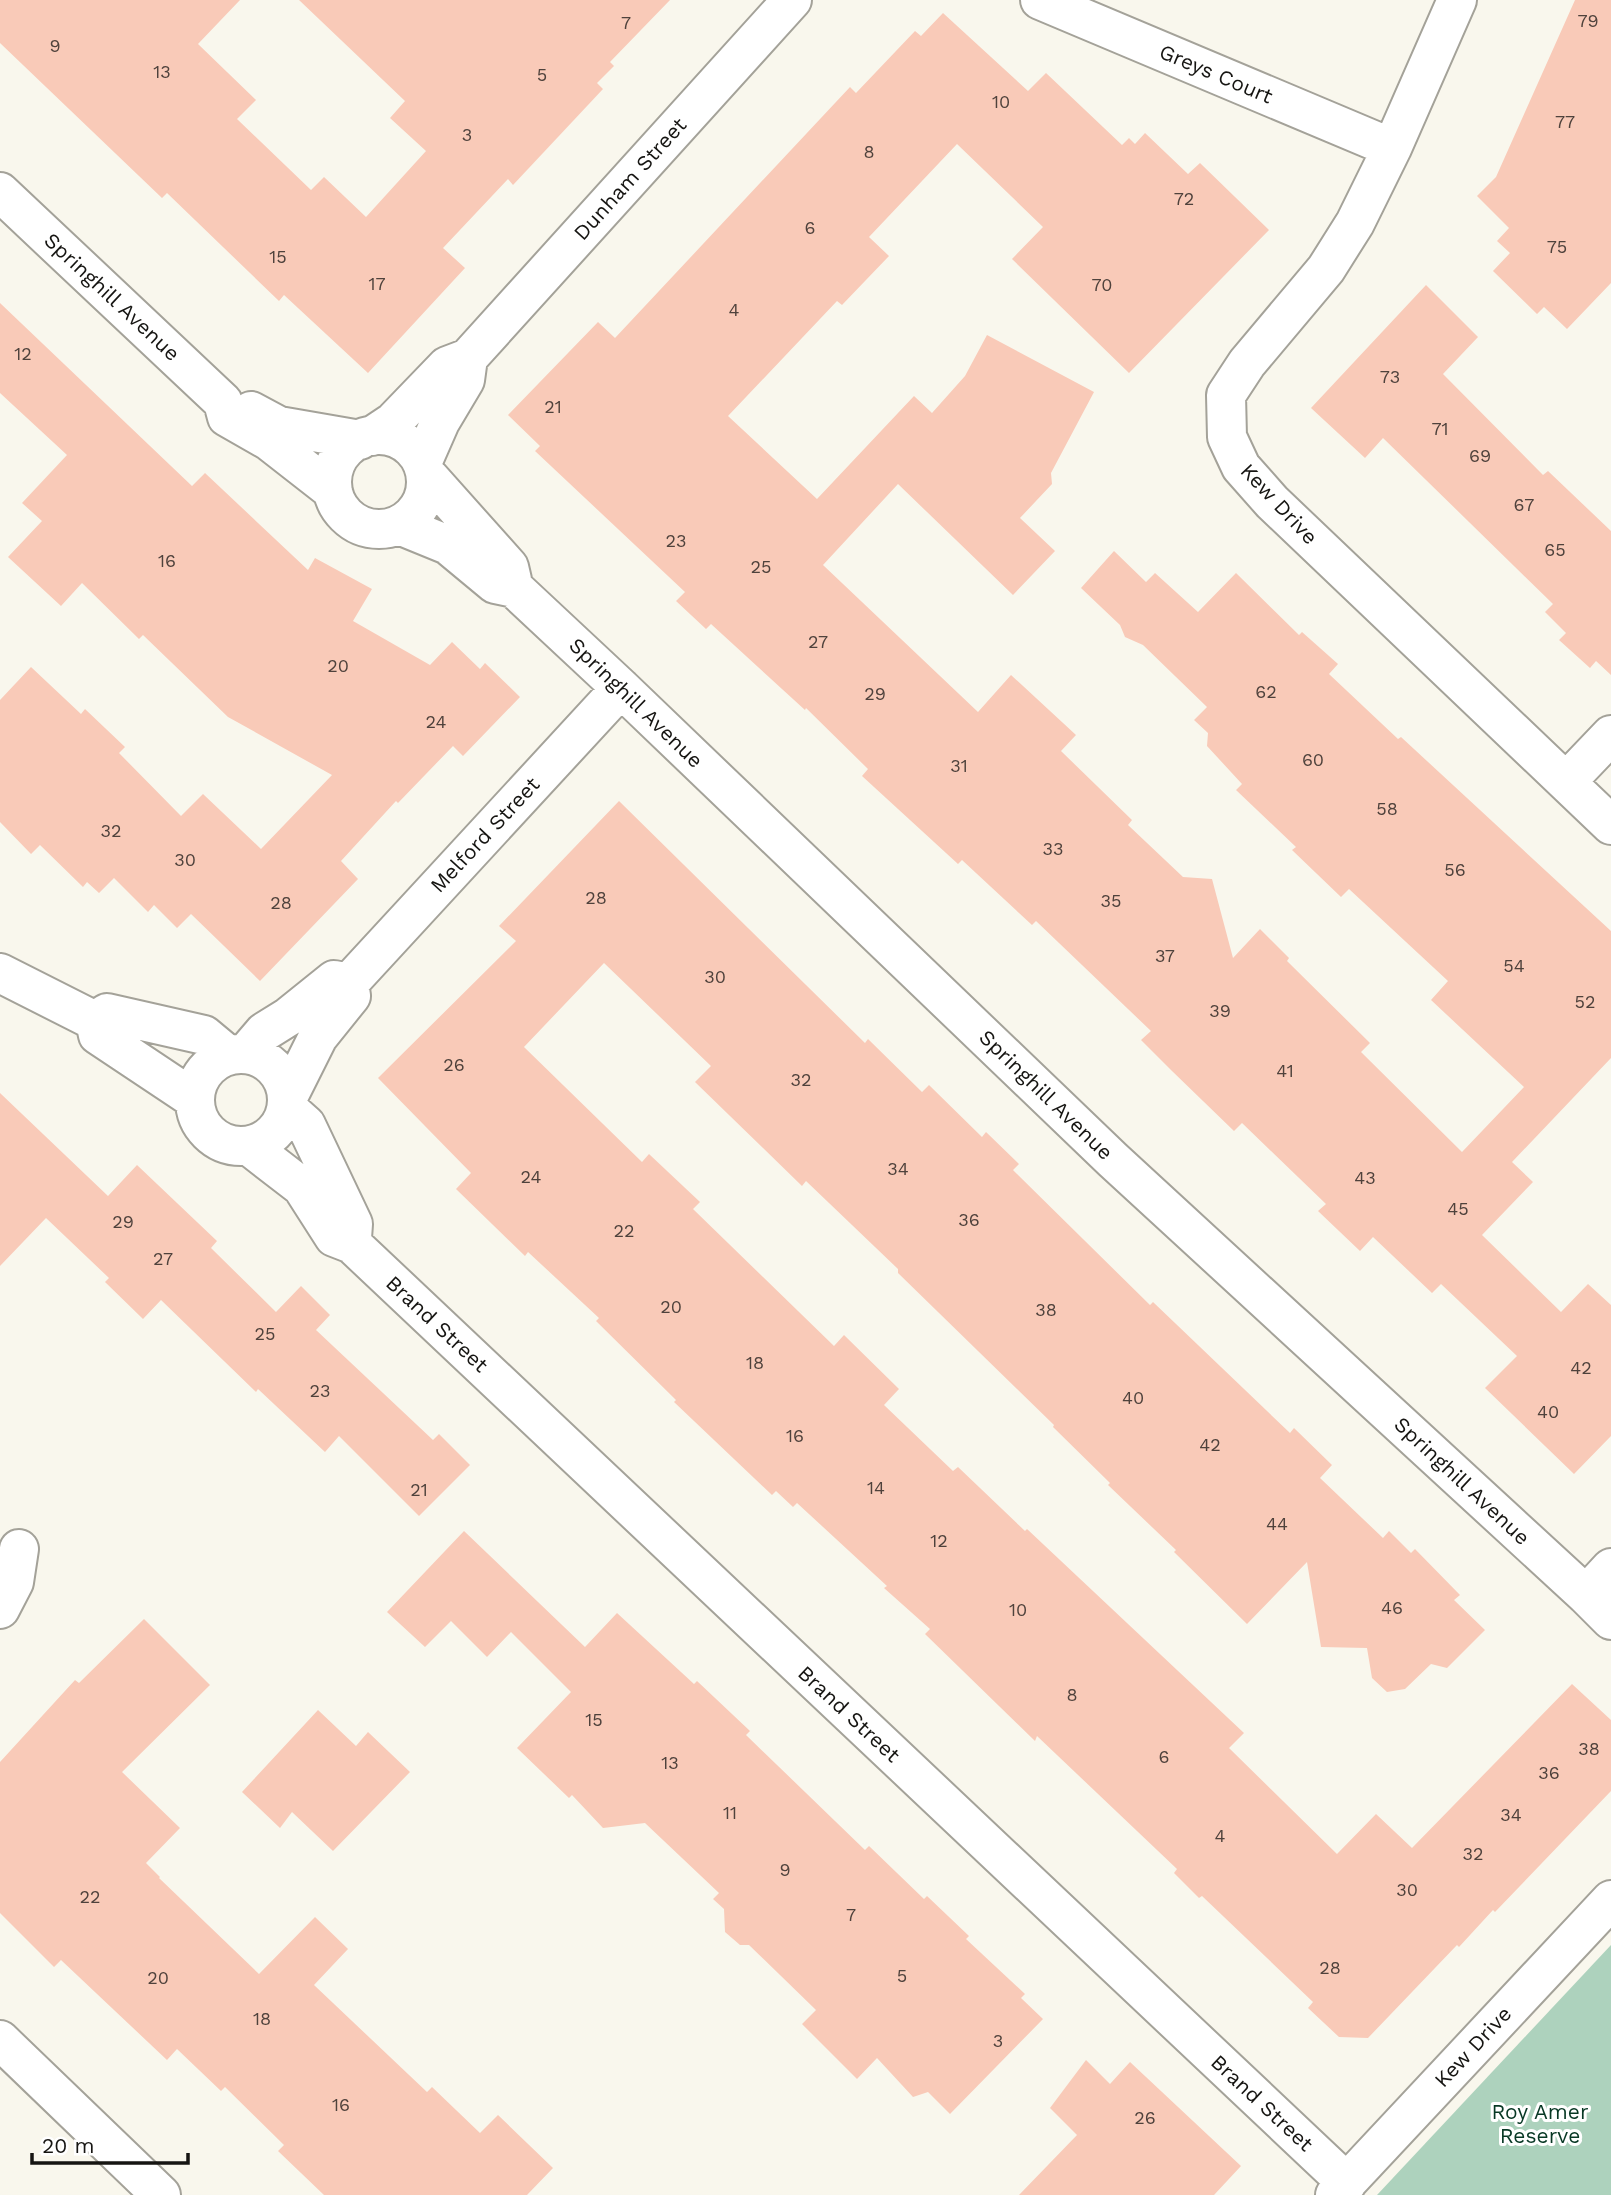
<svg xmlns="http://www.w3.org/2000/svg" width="1611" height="2195" viewBox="0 0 1611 2195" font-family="'Work Sans',sans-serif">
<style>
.green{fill:#add2bd}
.building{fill:#f9cab8}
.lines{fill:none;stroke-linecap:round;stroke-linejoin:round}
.street-casing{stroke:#a4a299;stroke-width:42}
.street{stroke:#fff;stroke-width:38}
.labels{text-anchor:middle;stroke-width:6;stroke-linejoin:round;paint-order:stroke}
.number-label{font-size:18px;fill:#4f423c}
.street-label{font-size:21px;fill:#161512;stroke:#fff}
.park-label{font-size:21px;fill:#073824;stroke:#fff}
</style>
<rect width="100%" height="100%" fill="#f9f7ed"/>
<path class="green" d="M 1611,1945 L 1611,2195 L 1377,2195 Z"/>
<path class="building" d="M 0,0 L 240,0 L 198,44 L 256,100 L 237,119 L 311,190 L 324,177 L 366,217 L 426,151 L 390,118 L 405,101 L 299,0 L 670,0 L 610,62 L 614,66 L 597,83 L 603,89 L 513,185 L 508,179 L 443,248 L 465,268 L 368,373 L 284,295 L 279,301 L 167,193 L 162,198 L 0,43 Z
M 1575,0 L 1611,0 L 1611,283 L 1567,329 L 1544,307 L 1537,314 L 1493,271 L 1510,253 L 1497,241 L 1509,228 L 1477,196 L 1496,177 Z
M 943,13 L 1028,91 L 1046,73 L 1122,145 L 1129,138 L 1135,144 L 1145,133 L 1188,174 L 1200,163 L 1269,230 L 1129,373 L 1012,259 L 1043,227 L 957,144 L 869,237 L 889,256 L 842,305 L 837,301 L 728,416 L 817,499 L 914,396 L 932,413 L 965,376 L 987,335 L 1094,392 L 1051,473 L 1052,484 L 1020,518 L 1055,551 L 1013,595 L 898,484 L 823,565 L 978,712 L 1011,675 L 1076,735 L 1061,751 L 1132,820 L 1128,825 L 1183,877 L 1212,879 L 1233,958 L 1260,929 L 1289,958 L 1287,961 L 1370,1043 L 1361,1052 L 1462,1152 L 1524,1087 L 1431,1000 L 1448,981 L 1349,889 L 1341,897 L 1292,850 L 1296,847 L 1236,790 L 1242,784 L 1207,746 L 1208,733 L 1194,720 L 1207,707 L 1143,645 L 1125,637 L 1120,625 L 1081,588 L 1114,551 L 1146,582 L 1155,573 L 1198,612 L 1236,573 L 1299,635 L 1302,632 L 1338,664 L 1329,674 L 1398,739 L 1401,737 L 1611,931 L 1611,1058 L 1512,1162 L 1533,1182 L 1482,1235 L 1561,1312 L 1588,1284 L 1611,1305 L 1611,1436 L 1574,1474 L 1485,1388 L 1517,1356 L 1441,1284 L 1432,1293 L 1373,1237 L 1360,1251 L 1318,1211 L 1326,1204 L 1242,1123 L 1234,1131 L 1172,1071 L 1141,1040 L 1151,1031 L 1036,921 L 1032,925 L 962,860 L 958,864 L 862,776 L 868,769 L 806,708 L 805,710 L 711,624 L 706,629 L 676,601 L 685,592 L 535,451 L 540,446 L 508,415 L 598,322 L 615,338 L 850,87 L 856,93 L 915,31 L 921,36 Z
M 1426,285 L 1478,337 L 1443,374 L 1543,475 L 1548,471 L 1611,531 L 1611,675 L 1596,661 L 1590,668 L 1559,640 L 1566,633 L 1545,612 L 1553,604 L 1383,438 L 1365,458 L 1311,408 Z
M 0,303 L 192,486 L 205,473 L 308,570 L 315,558 L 372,589 L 353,621 L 430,665 L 452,642 L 480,669 L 485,663 L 520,697 L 463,756 L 453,746 L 398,803 L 396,801 L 341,861 L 358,879 L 260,981 L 191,914 L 177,928 L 154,905 L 148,912 L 114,878 L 99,893 L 87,882 L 83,887 L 40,845 L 31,854 L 0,822 L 0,700 L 31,667 L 81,714 L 85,709 L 125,747 L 119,753 L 181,816 L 203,794 L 261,849 L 332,775 L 228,717 L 143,635 L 139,639 L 82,583 L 61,606 L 8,557 L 42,521 L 22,503 L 67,455 L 0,393 Z
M 619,801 L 865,1043 L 868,1039 L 922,1092 L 929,1085 L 982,1137 L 986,1132 L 1019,1164 L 1013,1170 L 1150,1305 L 1153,1302 L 1290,1433 L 1294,1428 L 1332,1465 L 1320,1478 L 1383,1538 L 1389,1531 L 1411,1553 L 1415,1549 L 1460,1595 L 1454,1600 L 1485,1630 L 1447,1668 L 1431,1664 L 1405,1689 L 1387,1692 L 1372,1678 L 1367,1648 L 1321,1647 L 1307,1562 L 1247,1624 L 1174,1552 L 1176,1550 L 1108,1485 L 1110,1483 L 1053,1427 L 1054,1425 L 898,1273 L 898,1269 L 806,1181 L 802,1186 L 695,1082 L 711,1066 L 604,963 L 524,1047 L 642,1162 L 649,1154 L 700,1202 L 693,1209 L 834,1346 L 844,1335 L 899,1389 L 884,1405 L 953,1471 L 958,1467 L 1025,1531 L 1027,1529 L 1244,1733 L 1229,1748 L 1337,1854 L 1376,1814 L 1412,1848 L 1572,1684 L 1611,1720 L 1611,1791 L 1495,1912 L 1493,1910 L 1459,1947 L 1457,1945 L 1368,2038 L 1339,2037 L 1308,2008 L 1313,2002 L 1202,1896 L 1199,1898 L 1174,1873 L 1177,1869 L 1037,1736 L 1035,1741 L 925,1634 L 930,1629 L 884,1588 L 887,1586 L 797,1503 L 793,1507 L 776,1491 L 772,1495 L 674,1402 L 676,1400 L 596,1321 L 599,1318 L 528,1252 L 525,1256 L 456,1189 L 471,1173 L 378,1078 L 516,941 L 499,926 Z
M 0,1093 L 108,1196 L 137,1165 L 217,1241 L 211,1248 L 276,1312 L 301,1286 L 330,1315 L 316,1330 L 433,1440 L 439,1434 L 470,1465 L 419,1516 L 339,1436 L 325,1452 L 258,1389 L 256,1392 L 161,1300 L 143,1319 L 105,1282 L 109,1278 L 46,1218 L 0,1266 Z
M 464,1531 L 585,1647 L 617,1613 L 694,1684 L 697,1681 L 750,1731 L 746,1735 L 865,1850 L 869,1846 L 924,1899 L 927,1896 L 969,1936 L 966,1939 L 1025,1994 L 1021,1998 L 1043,2019 L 950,2114 L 928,2092 L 913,2097 L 877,2058 L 857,2079 L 802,2024 L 816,2010 L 749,1945 L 740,1945 L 725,1932 L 724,1909 L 713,1899 L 719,1893 L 645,1823 L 603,1828 L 572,1795 L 569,1798 L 517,1748 L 571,1692 L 511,1632 L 487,1657 L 451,1621 L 425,1647 L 387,1612 Z
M 144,1619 L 210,1685 L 122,1772 L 180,1828 L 146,1863 L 160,1877 L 159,1878 L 259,1974 L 315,1917 L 348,1949 L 314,1985 L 427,2092 L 432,2087 L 480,2133 L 498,2115 L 553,2168 L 527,2195 L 324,2195 L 278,2151 L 284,2145 L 225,2087 L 221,2091 L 177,2049 L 167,2060 L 61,1960 L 54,1967 L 0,1913 L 0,1762 L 75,1680 L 79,1683 Z
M 318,1710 L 356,1746 L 368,1732 L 410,1772 L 333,1851 L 292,1812 L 280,1828 L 242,1792 Z
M 1086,2060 L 1110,2084 L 1130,2062 L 1241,2166 L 1214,2195 L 1019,2195 L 1077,2135 L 1050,2108 Z"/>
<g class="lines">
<g class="street-casing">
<path id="street" d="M 1040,0 L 1392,148
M 1457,0 L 1392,148 L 1355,223 L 1326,269 L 1247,363 L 1226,395 L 1227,437 L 1241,467 L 1272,502 L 1611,825
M 0,192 L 223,402 L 227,417 L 269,441 L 333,491
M 251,411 L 279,426 L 360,440
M332 482a47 47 0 1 1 94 0a47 47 0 1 1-94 0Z
M 372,436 L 393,422 L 447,366 L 468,358 L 792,0
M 422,463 L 440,422 L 465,380 L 468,358
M 426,474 L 509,567 L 512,580
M 399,525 L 448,545 L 495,584 L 514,588 L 621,688 L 1113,1160 L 1586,1595
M 1566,782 L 1611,735
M 0,973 L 95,1021 L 98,1035 L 194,1099
M 349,983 L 621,688
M 95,1021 L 107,1013 L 204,1035 L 228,1055
M 246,1053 L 264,1032 L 288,1017 L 334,980 L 349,983
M195 1100a46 46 0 1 1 92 0a46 46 0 1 1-92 0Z
M 288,1097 L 318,1037 L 351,996 L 349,983
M 287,1108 L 306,1125 L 353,1224 L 352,1238
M 249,1146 L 302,1187 L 334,1237 L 352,1244 L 1347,2183
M 1611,1568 L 1586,1595 L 1611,1620
M 0,1609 L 14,1582 L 19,1549
M 0,2040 L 161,2195
M 1335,2195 L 1611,1900"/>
</g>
<use href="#street" class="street"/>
</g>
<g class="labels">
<g class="number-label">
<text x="1588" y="27">79</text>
<text x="626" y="29">7</text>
<text x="55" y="52">9</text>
<text x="162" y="78">13</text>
<text x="542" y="81">5</text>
<text x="1001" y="108">10</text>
<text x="1565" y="128">77</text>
<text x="467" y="141">3</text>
<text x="869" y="158">8</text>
<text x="1184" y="205">72</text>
<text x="810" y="234">6</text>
<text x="1557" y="253">75</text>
<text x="278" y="263">15</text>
<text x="377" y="290">17</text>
<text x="1102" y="291">70</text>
<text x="734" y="316">4</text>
<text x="23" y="360">12</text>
<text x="1390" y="383">73</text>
<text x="553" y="413">21</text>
<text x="1440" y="435">71</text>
<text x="1480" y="462">69</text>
<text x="1524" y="511">67</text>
<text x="676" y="547">23</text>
<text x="1555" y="556">65</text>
<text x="167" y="567">16</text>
<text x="761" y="573">25</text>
<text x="818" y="648">27</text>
<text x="338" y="672">20</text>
<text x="1266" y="698">62</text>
<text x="875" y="700">29</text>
<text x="436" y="728">24</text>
<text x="1313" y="766">60</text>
<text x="959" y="772">31</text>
<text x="1387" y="815">58</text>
<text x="111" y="837">32</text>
<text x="1053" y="855">33</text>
<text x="185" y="866">30</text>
<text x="1455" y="876">56</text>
<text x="596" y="904">28</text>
<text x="1111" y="907">35</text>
<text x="281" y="909">28</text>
<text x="1165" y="962">37</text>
<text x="1514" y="972">54</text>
<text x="715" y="983">30</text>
<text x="1585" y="1008">52</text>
<text x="1220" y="1017">39</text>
<text x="454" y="1071">26</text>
<text x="1285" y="1077">41</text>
<text x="801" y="1086">32</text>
<text x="898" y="1175">34</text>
<text x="531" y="1183">24</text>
<text x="1365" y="1184">43</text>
<text x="1458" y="1215">45</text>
<text x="969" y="1226">36</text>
<text x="123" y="1228">29</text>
<text x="624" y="1237">22</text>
<text x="163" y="1265">27</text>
<text x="671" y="1313">20</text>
<text x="1046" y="1316">38</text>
<text x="265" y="1340">25</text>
<text x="755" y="1369">18</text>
<text x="1581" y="1374">42</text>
<text x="320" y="1397">23</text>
<text x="1133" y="1404">40</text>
<text x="1548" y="1418">40</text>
<text x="795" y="1442">16</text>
<text x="1210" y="1451">42</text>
<text x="876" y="1494">14</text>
<text x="419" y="1496">21</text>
<text x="1277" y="1530">44</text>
<text x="939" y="1547">12</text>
<text x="1392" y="1614">46</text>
<text x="1018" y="1616">10</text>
<text x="1072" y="1701">8</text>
<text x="594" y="1726">15</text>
<text x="1589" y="1755">38</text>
<text x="1164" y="1763">6</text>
<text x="670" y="1769">13</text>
<text x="1549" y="1779">36</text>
<text x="730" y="1819">11</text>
<text x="1511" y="1821">34</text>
<text x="1220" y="1842">4</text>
<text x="1473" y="1860">32</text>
<text x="785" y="1876">9</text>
<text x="1407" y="1896">30</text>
<text x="90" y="1903">22</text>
<text x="851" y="1921">7</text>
<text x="1330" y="1974">28</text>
<text x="902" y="1982">5</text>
<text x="158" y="1984">20</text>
<text x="262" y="2025">18</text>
<text x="998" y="2047">3</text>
<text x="341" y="2111">16</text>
<text x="1145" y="2124">26</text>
</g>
<g class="street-label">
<text transform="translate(1216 74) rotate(23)" y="7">Greys Court</text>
<text transform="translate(630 179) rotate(-48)" y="7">Dunham Street</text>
<text transform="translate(112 297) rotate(43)" y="7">Springhill Avenue</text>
<text transform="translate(1279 504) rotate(47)" y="7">Kew Drive</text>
<text transform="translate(636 703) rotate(44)" y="7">Springhill Avenue</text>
<text transform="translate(485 835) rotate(-47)" y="7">Melford Street</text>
<text transform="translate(1046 1095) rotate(44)" y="7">Springhill Avenue</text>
<text transform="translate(437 1324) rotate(43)" y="7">Brand Street</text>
<text transform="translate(1462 1481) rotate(43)" y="7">Springhill Avenue</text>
<text transform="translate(849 1714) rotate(43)" y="7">Brand Street</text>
<text transform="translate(1473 2047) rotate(-47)" y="7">Kew Drive</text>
<text transform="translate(1262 2103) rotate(43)" y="7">Brand Street</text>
</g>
<g class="park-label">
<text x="1540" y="2119">Roy Amer<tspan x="1540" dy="24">Reserve</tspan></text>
</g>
</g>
<path d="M32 2153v10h156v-10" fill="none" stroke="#161512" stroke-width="3.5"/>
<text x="42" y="2153" font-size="21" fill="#161512" stroke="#ffffff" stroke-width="5" paint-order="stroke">20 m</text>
</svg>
